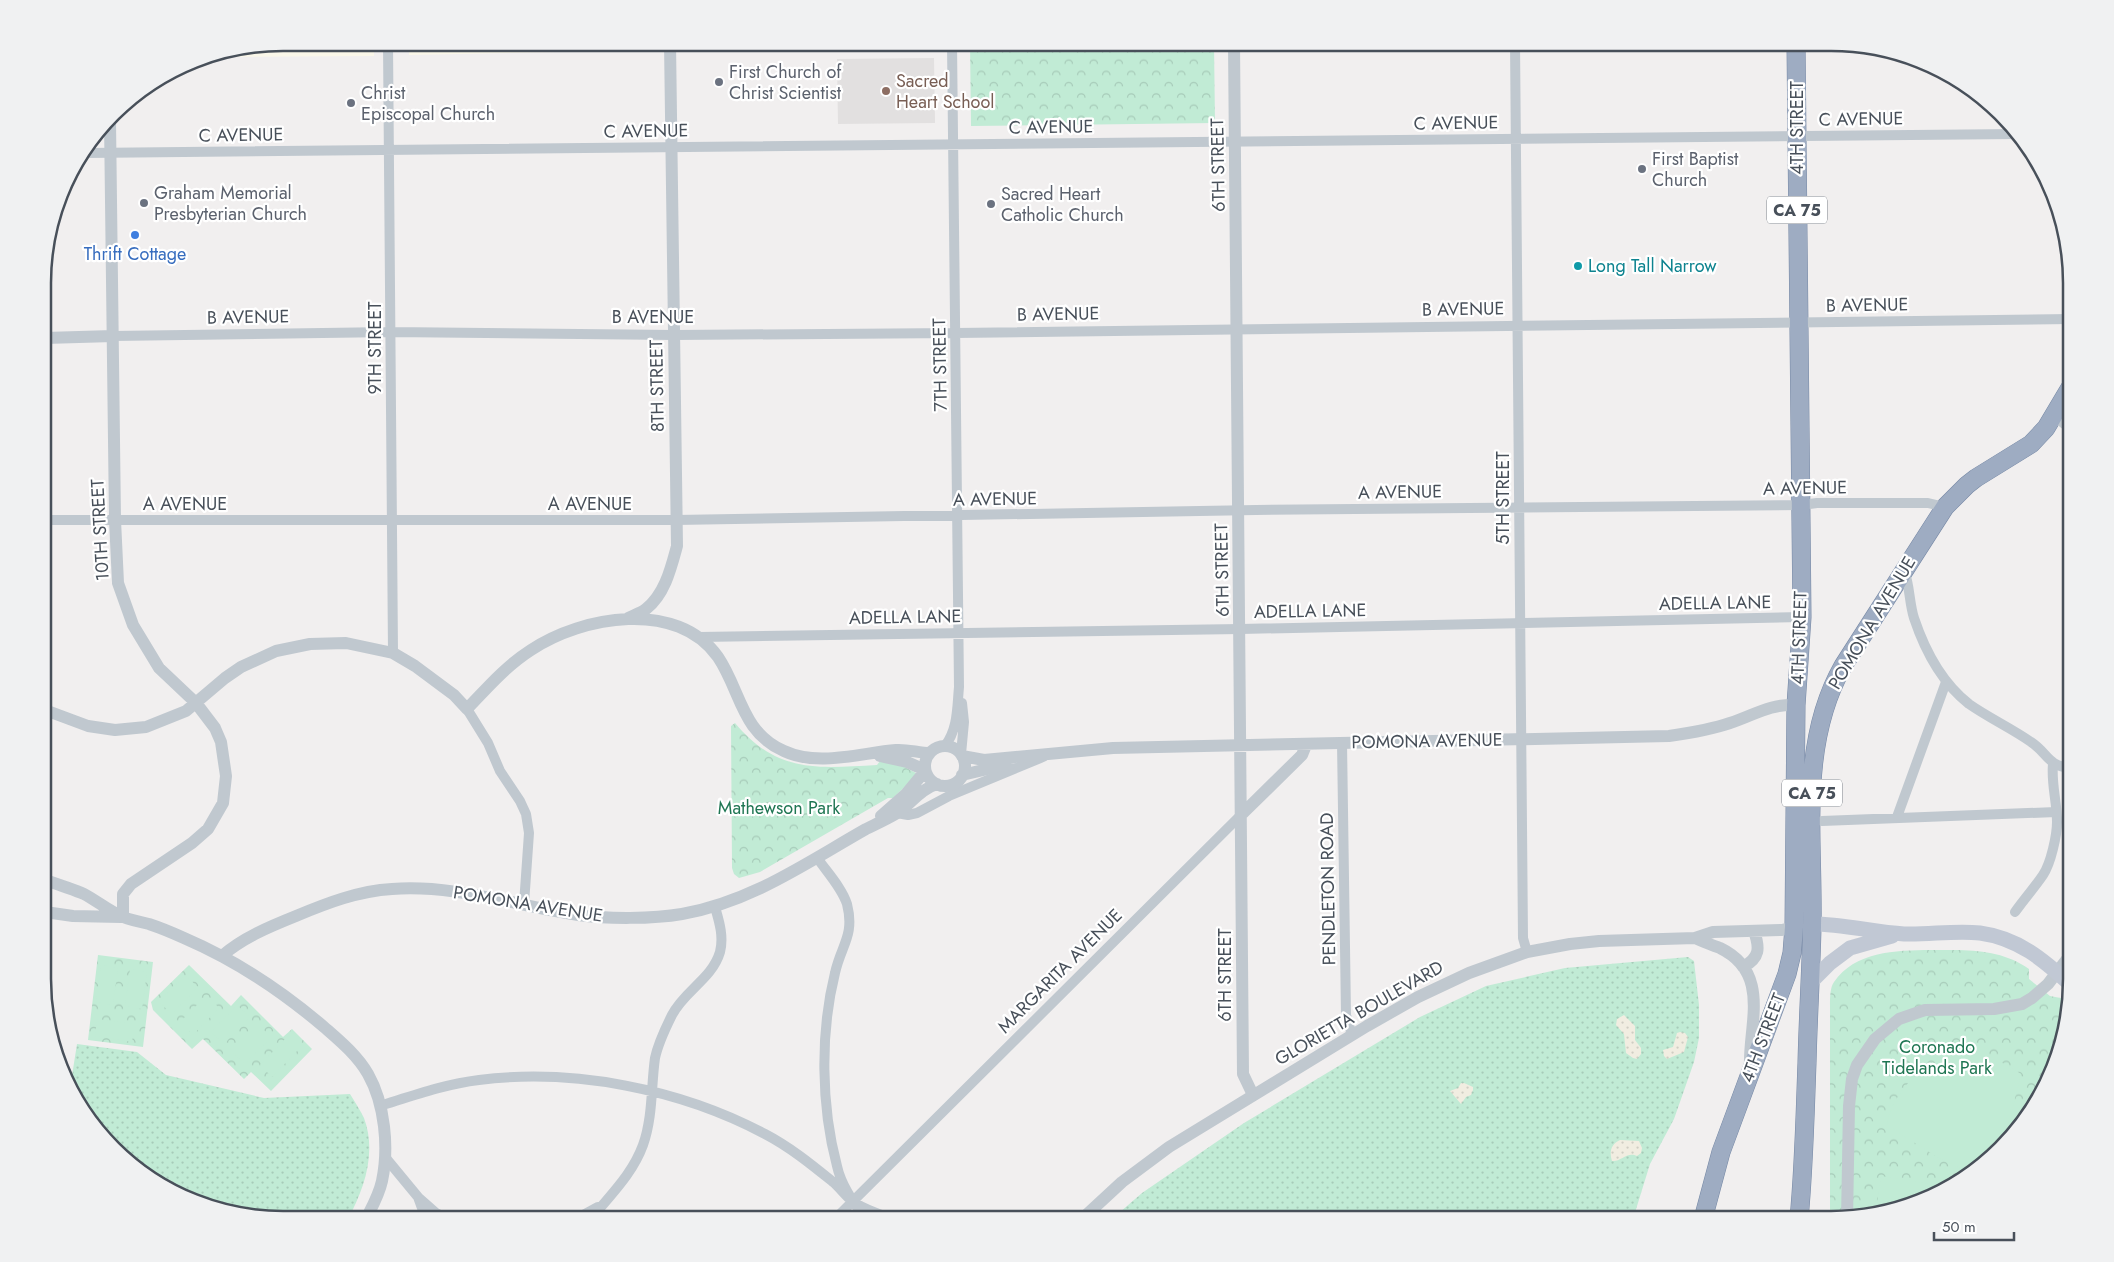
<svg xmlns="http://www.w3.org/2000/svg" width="2114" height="1262" viewBox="0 0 2114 1262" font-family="Jost,sans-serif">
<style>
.commercial{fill:#faf7e9}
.education{fill:#e2e0e0}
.grass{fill:url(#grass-dots)}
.forest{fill:url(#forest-crowns)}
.sand{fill:url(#sand-dots)}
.pitch{fill:#c1ebd5}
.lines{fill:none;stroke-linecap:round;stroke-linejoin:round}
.trunk-casing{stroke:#7688a5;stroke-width:19}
.minor{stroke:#c0c8cf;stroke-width:10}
.tertiary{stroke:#c0c8cf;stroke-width:12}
.secondary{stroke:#c1c8d4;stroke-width:15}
.trunk{stroke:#9eacc2;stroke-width:18}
.worship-dot{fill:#6b7280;stroke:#fff;stroke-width:2}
.education-dot{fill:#8d6e63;stroke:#fff;stroke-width:2}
.shop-dot{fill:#3f7fe0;stroke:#fff;stroke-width:2}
.culture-dot{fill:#0f9aa8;stroke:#fff;stroke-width:2}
.labels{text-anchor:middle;stroke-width:4.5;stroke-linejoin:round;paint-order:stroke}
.shield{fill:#fff;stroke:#7f848c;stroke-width:1}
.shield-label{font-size:16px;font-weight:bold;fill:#48505a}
.worship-label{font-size:18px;fill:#5b616d;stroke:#fff;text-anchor:start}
.education-label{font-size:18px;fill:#785e54;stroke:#fff;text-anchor:start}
.street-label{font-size:18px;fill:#48505a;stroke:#fff}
.shop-label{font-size:18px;fill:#366cbe;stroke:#fff}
.culture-label{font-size:18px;fill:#0d838f;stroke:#fff;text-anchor:start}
.park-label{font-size:18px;fill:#1f7653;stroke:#fff}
.rim{fill:none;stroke:#48505a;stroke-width:2.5}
</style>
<defs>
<pattern id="grass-dots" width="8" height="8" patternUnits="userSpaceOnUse" patternTransform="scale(1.25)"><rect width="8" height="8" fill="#c1ebd5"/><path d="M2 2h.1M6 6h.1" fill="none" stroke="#a7cbb9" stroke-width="1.8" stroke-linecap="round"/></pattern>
<pattern id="forest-crowns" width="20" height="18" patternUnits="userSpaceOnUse" patternTransform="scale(1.25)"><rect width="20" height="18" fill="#c1ebd5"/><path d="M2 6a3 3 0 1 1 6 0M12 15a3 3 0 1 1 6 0" fill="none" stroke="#a7cbb9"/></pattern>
<pattern id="sand-dots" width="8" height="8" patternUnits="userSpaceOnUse" patternTransform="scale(1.25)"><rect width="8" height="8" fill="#f1ede1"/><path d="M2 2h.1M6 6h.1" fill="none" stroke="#d0cdc3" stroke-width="1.8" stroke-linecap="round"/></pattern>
</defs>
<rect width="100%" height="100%" fill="#f1efef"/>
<path class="commercial" d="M 283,43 L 374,43 L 374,56 L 208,57 Z
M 409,43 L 656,43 L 656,50 L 409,55 Z"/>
<path class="education" d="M 934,58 L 935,123 L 838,124 L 837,59 Z"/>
<path class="grass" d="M 1688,957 L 1694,961 L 1699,1005 L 1699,1038 L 1694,1062 L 1674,1119 L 1650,1164 L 1633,1219 L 1112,1219 L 1142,1193 L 1244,1123 L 1420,1017 L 1486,986 L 1565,968 Z
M 77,1044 L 137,1052 L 166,1075 L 264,1098 L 350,1094 C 355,1102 360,1110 364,1118 C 377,1153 364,1189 348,1219 L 283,1219 L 221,1211 L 163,1187 L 83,1112 L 71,1082 Z"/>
<path class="forest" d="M 970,43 L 1214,43 L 1215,123 L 971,126 Z
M 735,723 C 778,774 817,768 877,765 L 880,761 L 897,763 L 916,773 L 913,779 L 893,798 L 888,798 L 760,872 L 739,878 L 734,874 L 732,868 L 731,726 Z
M 1959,950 C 1985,951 2008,954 2029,969 L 2029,979 L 2050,996 L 2066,999 L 2069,1002 L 2039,1099 L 2001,1149 L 1951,1187 L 1846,1219 L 1830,1219 L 1830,1005 C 1830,998 1830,987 1834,982 C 1860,944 1918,951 1959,950 Z
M 98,955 L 153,962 L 143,1047 L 88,1040 Z
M 189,965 L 231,1006 L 241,995 L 283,1037 L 292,1029 L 312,1049 L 271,1091 L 251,1072 L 244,1079 L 203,1039 L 192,1049 L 153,1010 L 151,1002 Z"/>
<path class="sand" d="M 1624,1015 L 1635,1026 L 1635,1040 L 1641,1048 L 1641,1054 L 1637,1059 L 1633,1058 L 1626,1053 L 1624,1034 L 1616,1025 L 1617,1019 Z
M 1680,1032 L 1685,1033 L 1688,1037 L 1684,1052 L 1667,1059 L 1664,1056 L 1663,1050 L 1673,1047 L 1677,1033 Z
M 1461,1083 L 1464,1083 L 1473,1087 L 1473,1090 L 1471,1095 L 1466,1097 L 1461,1104 L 1450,1091 L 1458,1088 Z
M 1620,1140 L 1639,1141 L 1642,1148 L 1641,1153 L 1637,1156 C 1627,1151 1621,1162 1612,1161 C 1609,1152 1611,1144 1620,1140 Z"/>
<path class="pitch" d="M 101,965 L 118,968 L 113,1005 L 96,1002 Z
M 130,969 L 147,972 L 142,1009 L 125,1006 Z
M 185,975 L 198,987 L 172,1014 L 159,1002 Z
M 207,995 L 219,1008 L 193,1035 L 180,1022 Z
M 237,1005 L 250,1017 L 224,1044 L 211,1032 Z
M 97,1019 L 135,1024 L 132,1042 L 95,1036 Z
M 259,1025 L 271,1037 L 245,1064 L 232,1052 Z
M 286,1038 L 298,1050 L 272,1077 L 260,1065 Z
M 1971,1055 L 2006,1064 L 2021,1074 L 2009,1122 L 1999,1151 L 1970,1173 L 1937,1157 L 1887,1125 C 1892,1095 1917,1067 1947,1058 C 1955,1056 1963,1056 1971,1055 Z
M 1881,1176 L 1925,1183 L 1942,1190 L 1876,1210 Z"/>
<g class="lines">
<g class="trunk-casing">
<path id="trunk" d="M 1703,1219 L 1721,1152 L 1787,974 L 1792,953 L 1794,927 L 1796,705 L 1802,617 L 1796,43
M 1799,1219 C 1804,1167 1805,1115 1807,1063 C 1808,1018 1811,972 1812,927 C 1814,840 1798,745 1843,666 L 1945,507 L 1967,485 L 1976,478 L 2031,444 L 2046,428 L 2071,386"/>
</g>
<path class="minor" d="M 388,43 L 393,653
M 1515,43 L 1523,938 L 1527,952
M 86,153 L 2017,134
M 113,336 L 391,332 L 674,335 L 956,333 L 2071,319
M 45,520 L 676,520 L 1256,510 L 1802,505 L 1817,503 L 1928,503 L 1945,507
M 1904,570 C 1910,586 1909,602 1914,618 C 1925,651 1941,682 1969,704 C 1989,718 2011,728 2031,742 C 2048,753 2047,766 2071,768
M 699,637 L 1241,629 L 1802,617
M 467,709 L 488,743 L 500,771 L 520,801 L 526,814 L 529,833 L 524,904
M 1342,742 L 1346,1015 L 1352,1035
M 945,746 C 958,729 957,708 959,687 L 952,43
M 961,754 L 964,722 L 962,703
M 897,813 L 908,815 L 917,813 L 949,796 L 1043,757
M 1897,817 L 1946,682
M 1822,821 L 2056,812
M 818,859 C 827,872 842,888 847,904 C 855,936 841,945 835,973 C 820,1033 821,1106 837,1166 C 841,1185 854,1203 865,1219
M 2015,912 C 2024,899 2035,887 2043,875 C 2051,863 2057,835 2057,822 C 2057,802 2051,783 2053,764
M 380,1106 C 412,1096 445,1084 479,1080 C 574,1068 680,1089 765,1134 C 790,1147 812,1165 833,1182 C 840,1188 845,1195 852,1201 C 863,1209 878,1213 890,1219
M 385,1157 L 418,1197 L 426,1219
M 419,1198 L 436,1213 L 448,1219
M 576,1219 L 598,1207
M 591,1219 C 610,1195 632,1175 643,1145 C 653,1117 651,1086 655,1058 C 658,1044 666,1027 672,1015 C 685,990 712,979 720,952 C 724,936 719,921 715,907
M 835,1219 L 1242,814"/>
<path class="tertiary" d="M 1234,43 L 1243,1074 L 1253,1095
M 110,121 L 115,520 L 118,583 L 133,625 L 159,668 L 196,703 L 215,728 L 221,742 L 226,776 L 223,803 L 208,829 L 192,843 L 131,884 L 123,894 L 123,917
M 45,338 L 113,336
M 2051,420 L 2061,420 L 2071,428
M 628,618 C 634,615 641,613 646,609 C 665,594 671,568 677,546 L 670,43
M 45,710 L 88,726 L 115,730 L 146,727 L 186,711 L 225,678 L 241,667 L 276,651 L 310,644 L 346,643 L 393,653 L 415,666 L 454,695 L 467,709 C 487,688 506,666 531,650 C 582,616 677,599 718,657 C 741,691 741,732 784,751 C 818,767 860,753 896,750 C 907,749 919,753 930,753
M925 766a20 20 0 1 1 40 0a20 20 0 1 1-40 0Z
M 880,756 L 907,762 L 925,770
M 962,756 L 984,760 L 1113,748 L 1669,736 C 1690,733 1710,730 1730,723 C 1755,715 1768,704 1796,705
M 962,775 L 1009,764
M 1242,814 L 1302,755 L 1306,745
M 881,816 L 906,794 L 925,771
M 45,880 C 57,884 72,889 84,894 C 97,901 109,911 123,917 C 131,920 140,922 149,924 C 161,928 173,933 184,938 C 235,960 282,991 324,1027 C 340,1041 357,1055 368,1074 C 385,1104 389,1148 382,1181 C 379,1195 372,1207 366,1219
M 45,912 L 73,916 L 121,917
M 1695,938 C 1703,942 1712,945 1720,948 C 1772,973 1748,1026 1750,1067
M 222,956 C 242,938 271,926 296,916 C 327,903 358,891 392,889 C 454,884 516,906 578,915 C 607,919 653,919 682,914 C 751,902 806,863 866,829 C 876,824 887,819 897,813 C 911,804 920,789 937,784
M 1743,967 C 1760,958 1760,948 1754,931
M 1082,1219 L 1122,1182 L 1169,1147 L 1367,1026 L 1418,997 L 1469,973 L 1527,952 L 1570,944 L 1599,941 L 1695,938 L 1713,932 L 1782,930 L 1794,927
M 1847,1219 L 1849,1106 L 1852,1079 L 1857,1065 L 1875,1039 L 1899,1019 L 1925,1010 L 1994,1009 L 2022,1004 L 2032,998 L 2048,984 L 2071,954"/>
<path class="secondary" d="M 1812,924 C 1843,924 1873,932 1904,934 C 1929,935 1955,930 1980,933 C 2018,938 2044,960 2071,985
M 1810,983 L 1830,963 L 1850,948 L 1892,936"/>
<use href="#trunk" class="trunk"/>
</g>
<g class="worship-dot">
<circle cx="719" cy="82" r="5"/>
<circle cx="351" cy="103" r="5"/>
<circle cx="1642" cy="169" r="5"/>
<circle cx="144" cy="203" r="5"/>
<circle cx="991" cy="204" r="5"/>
</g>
<circle class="education-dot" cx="886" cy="91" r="5"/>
<circle class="shop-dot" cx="135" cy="235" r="5"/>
<circle class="culture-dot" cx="1578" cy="266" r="5"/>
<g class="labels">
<g class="shield">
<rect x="1767" y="196.5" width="60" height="27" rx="4"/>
<rect x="1782" y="779.5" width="60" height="27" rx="4"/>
</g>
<g class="shield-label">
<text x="1797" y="216">CA 75</text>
<text x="1812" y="799">CA 75</text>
</g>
<g class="worship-label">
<text x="729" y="78">First Church of<tspan x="729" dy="21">Christ Scientist</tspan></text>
<text x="361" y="99">Christ<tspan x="361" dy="21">Episcopal Church</tspan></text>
<text x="1652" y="165">First Baptist<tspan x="1652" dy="21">Church</tspan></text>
<text x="154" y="199">Graham Memorial<tspan x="154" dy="21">Presbyterian Church</tspan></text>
<text x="1001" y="200">Sacred Heart<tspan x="1001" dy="21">Catholic Church</tspan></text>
</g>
<g class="education-label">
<text x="896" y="87">Sacred<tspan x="896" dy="21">Heart School</tspan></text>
</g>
<g class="street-label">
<text transform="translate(1861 119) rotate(-1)" y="6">C AVENUE</text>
<text transform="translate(1456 123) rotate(-1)" y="6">C AVENUE</text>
<text transform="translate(1051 127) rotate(-1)" y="6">C AVENUE</text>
<text transform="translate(1797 128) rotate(-90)" y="6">4TH STREET</text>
<text transform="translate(646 131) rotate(-1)" y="6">C AVENUE</text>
<text transform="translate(241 135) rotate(-1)" y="6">C AVENUE</text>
<text transform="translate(1218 165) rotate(-91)" y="6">6TH STREET</text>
<text transform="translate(1867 305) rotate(-1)" y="6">B AVENUE</text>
<text transform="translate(1463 309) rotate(-1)" y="6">B AVENUE</text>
<text transform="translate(1058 314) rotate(-1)" y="6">B AVENUE</text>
<text transform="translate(248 317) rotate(-1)" y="6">B AVENUE</text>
<text x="653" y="323">B AVENUE</text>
<text transform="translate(375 348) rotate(-90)" y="6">9TH STREET</text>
<text transform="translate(940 365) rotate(-91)" y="6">7TH STREET</text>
<text transform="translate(657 386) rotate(-91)" y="6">8TH STREET</text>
<text transform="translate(1805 488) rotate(-1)" y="6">A AVENUE</text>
<text transform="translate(1400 492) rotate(-1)" y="6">A AVENUE</text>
<text transform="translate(1503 498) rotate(-90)" y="6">5TH STREET</text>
<text transform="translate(995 499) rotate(-1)" y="6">A AVENUE</text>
<text x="185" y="510">A AVENUE</text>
<text x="590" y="510">A AVENUE</text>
<text transform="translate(100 530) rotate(-93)" y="6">10TH STREET</text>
<text transform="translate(1222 570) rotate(-91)" y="6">6TH STREET</text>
<text transform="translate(1715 603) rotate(-1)" y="6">ADELLA LANE</text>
<text transform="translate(1310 611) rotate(-1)" y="6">ADELLA LANE</text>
<text transform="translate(905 617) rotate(-1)" y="6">ADELLA LANE</text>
<text transform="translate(1872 623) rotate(-59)" y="6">POMONA AVENUE</text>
<text transform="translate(1799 638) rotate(-88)" y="6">4TH STREET</text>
<text transform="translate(1427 741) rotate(-1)" y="6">POMONA AVENUE</text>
<text transform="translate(1328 889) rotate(-91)" y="6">PENDLETON ROAD</text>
<text transform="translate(528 904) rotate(9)" y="6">POMONA AVENUE</text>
<text transform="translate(1060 971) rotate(-45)" y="6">MARGARITA AVENUE</text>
<text transform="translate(1225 975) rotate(-90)" y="6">6TH STREET</text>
<text transform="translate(1359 1013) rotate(-30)" y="6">GLORIETTA BOULEVARD</text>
<text transform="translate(1763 1038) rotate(-69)" y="6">4TH STREET</text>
</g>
<g class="shop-label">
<text x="135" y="260">Thrift Cottage</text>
</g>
<g class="culture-label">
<text x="1588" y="272">Long Tall Narrow</text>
</g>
<g class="park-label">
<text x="779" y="814">Mathewson Park</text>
<text x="1937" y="1053">Coronado<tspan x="1937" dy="21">Tidelands Park</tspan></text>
</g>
</g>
<path d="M0 0H2114V1262H0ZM283 51H1831A232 232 0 0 1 2063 283V979A232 232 0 0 1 1831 1211H283A232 232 0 0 1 51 979V283A232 232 0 0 1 283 51Z" fill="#f0f1f2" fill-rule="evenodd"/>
<path class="rim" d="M283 51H1831A232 232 0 0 1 2063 283V979A232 232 0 0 1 1831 1211H283A232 232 0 0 1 51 979V283A232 232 0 0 1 283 51Z"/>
<path d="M1934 1232v8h80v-8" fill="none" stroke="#48505a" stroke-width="2.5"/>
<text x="1942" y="1232" font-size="15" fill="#48505a" stroke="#ffffff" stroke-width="4" paint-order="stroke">50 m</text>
</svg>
